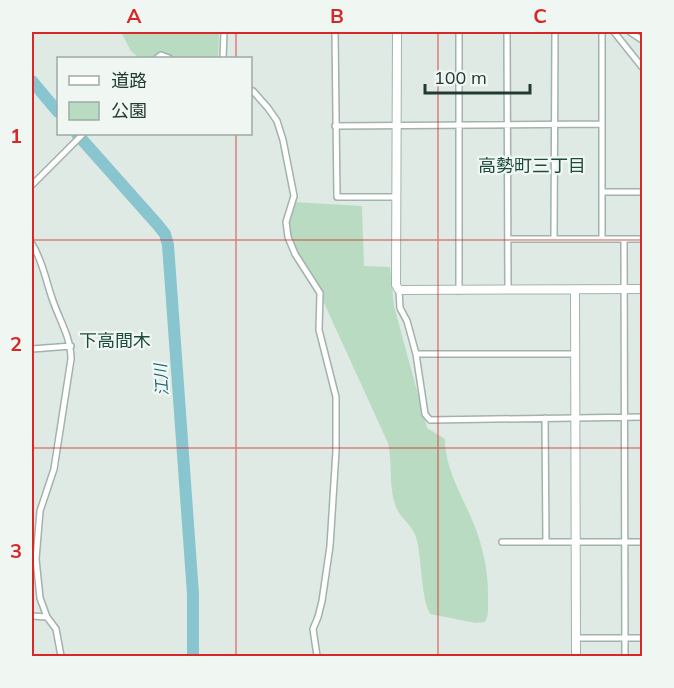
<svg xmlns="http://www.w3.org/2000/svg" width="674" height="688" viewBox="0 0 674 688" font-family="Mulish,'Noto Sans JP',sans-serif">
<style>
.green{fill:#b8dbc1}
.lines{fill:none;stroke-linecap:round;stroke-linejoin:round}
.river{stroke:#88c5cf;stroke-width:12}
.street-casing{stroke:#a2b2ac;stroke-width:8}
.secondary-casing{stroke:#9fb6ad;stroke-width:10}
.street{stroke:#fff;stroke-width:5}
.secondary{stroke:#fff;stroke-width:8}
.grid{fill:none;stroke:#d62828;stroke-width:1.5;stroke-opacity:0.55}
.labels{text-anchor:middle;stroke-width:4.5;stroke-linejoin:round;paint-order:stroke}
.water-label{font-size:16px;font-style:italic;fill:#1d6774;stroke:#f0f7f3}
.quarter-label{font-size:18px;fill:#1d4b3f;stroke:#f0f7f3}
.neatline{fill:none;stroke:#d62828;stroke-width:2}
.grid-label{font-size:20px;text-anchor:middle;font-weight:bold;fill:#d62828}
</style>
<rect width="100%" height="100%" fill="#dfeae5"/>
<path class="green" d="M 121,32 L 219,32 L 218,58 L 139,58 L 131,51 Z
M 292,202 L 362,206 L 364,266 L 390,267 L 394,306 L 427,428 L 445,439 C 445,469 462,495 473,522 C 483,546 489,574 488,600 C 488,608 489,615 485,622 L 476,623 L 430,614 C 421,597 422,562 417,541 C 414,525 401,520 396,507 C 388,487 393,464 388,443 L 324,303 L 288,237 Z"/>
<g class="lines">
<path class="river" d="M 32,81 L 58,112
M 77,134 L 157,224 L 165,234 L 168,245 L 193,594 L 193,656"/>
<g class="street-casing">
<path id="street" d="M 335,32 L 337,197 L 396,197
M 507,32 L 508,290
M 602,32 L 602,239
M 614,32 L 642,67
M 630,32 L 642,40
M 157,58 L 161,55 L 169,58
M 223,58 L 224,32
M 250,93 L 253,91 L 268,108 L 277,121 L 283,140 L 294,196 L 286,222 L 288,237 L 295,254 L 320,293 L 319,330 L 336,397 L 336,451 L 330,546 L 322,601 L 318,617 L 313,629 L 317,656
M 335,126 L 601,124
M 32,185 L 83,134
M 602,192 L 642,192
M 508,239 L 642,239
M 554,239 L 555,32
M 624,239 L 625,656
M 32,244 C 43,261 46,282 53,301 C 60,321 71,338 71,359 L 54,469 L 40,511 L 36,559 L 40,598 L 47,617 L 56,629 L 61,656
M 399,290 L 400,308 L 407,321 L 416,354 L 425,414 L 430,420 L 642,417
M 459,291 L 459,32
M 32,349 L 71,346
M 416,354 L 575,354
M 545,418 L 546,542
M 502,542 L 642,542
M 32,616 L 47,617
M 576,638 L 642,638"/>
</g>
<g class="secondary-casing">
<path id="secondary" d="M 397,32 L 396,285 L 399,290 L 642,289
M 575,290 L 576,656"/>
</g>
<use href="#street" class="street"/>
<use href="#secondary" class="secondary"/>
</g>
<path class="grid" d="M 236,32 L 236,58M 438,32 L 438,656M 236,134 L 236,656M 32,240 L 642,240M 32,448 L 642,448"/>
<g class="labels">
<g class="water-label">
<text transform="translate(161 380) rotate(-94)" y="6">江川</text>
</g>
<g class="quarter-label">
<text x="532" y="172">高勢町三丁目</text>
<text x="115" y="347">下高間木</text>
</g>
</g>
<rect width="674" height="688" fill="none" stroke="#f0f7f3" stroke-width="66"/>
<rect x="57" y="57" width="195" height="78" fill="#f0f7f3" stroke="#9daba6" stroke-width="1.5"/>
<rect x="69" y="76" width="30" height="9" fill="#ffffff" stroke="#9daba6" stroke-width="1.5"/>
<text x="111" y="87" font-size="18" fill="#213a33">道路</text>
<rect x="69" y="102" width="30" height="18" fill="#b8dbc1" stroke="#9daba6" stroke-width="1.5"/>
<text x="111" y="117" font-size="18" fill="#213a33">公園</text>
<path d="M425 84v9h105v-9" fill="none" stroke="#213a33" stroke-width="3"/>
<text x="434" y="84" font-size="18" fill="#213a33" stroke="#f0f7f3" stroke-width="4.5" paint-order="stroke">100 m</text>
<rect x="33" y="33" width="608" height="622" class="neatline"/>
<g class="grid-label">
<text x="134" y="23">A</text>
<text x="337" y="23">B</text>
<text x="540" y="23">C</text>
<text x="16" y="143">1</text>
<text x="16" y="351">2</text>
<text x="16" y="558">3</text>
</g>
</svg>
